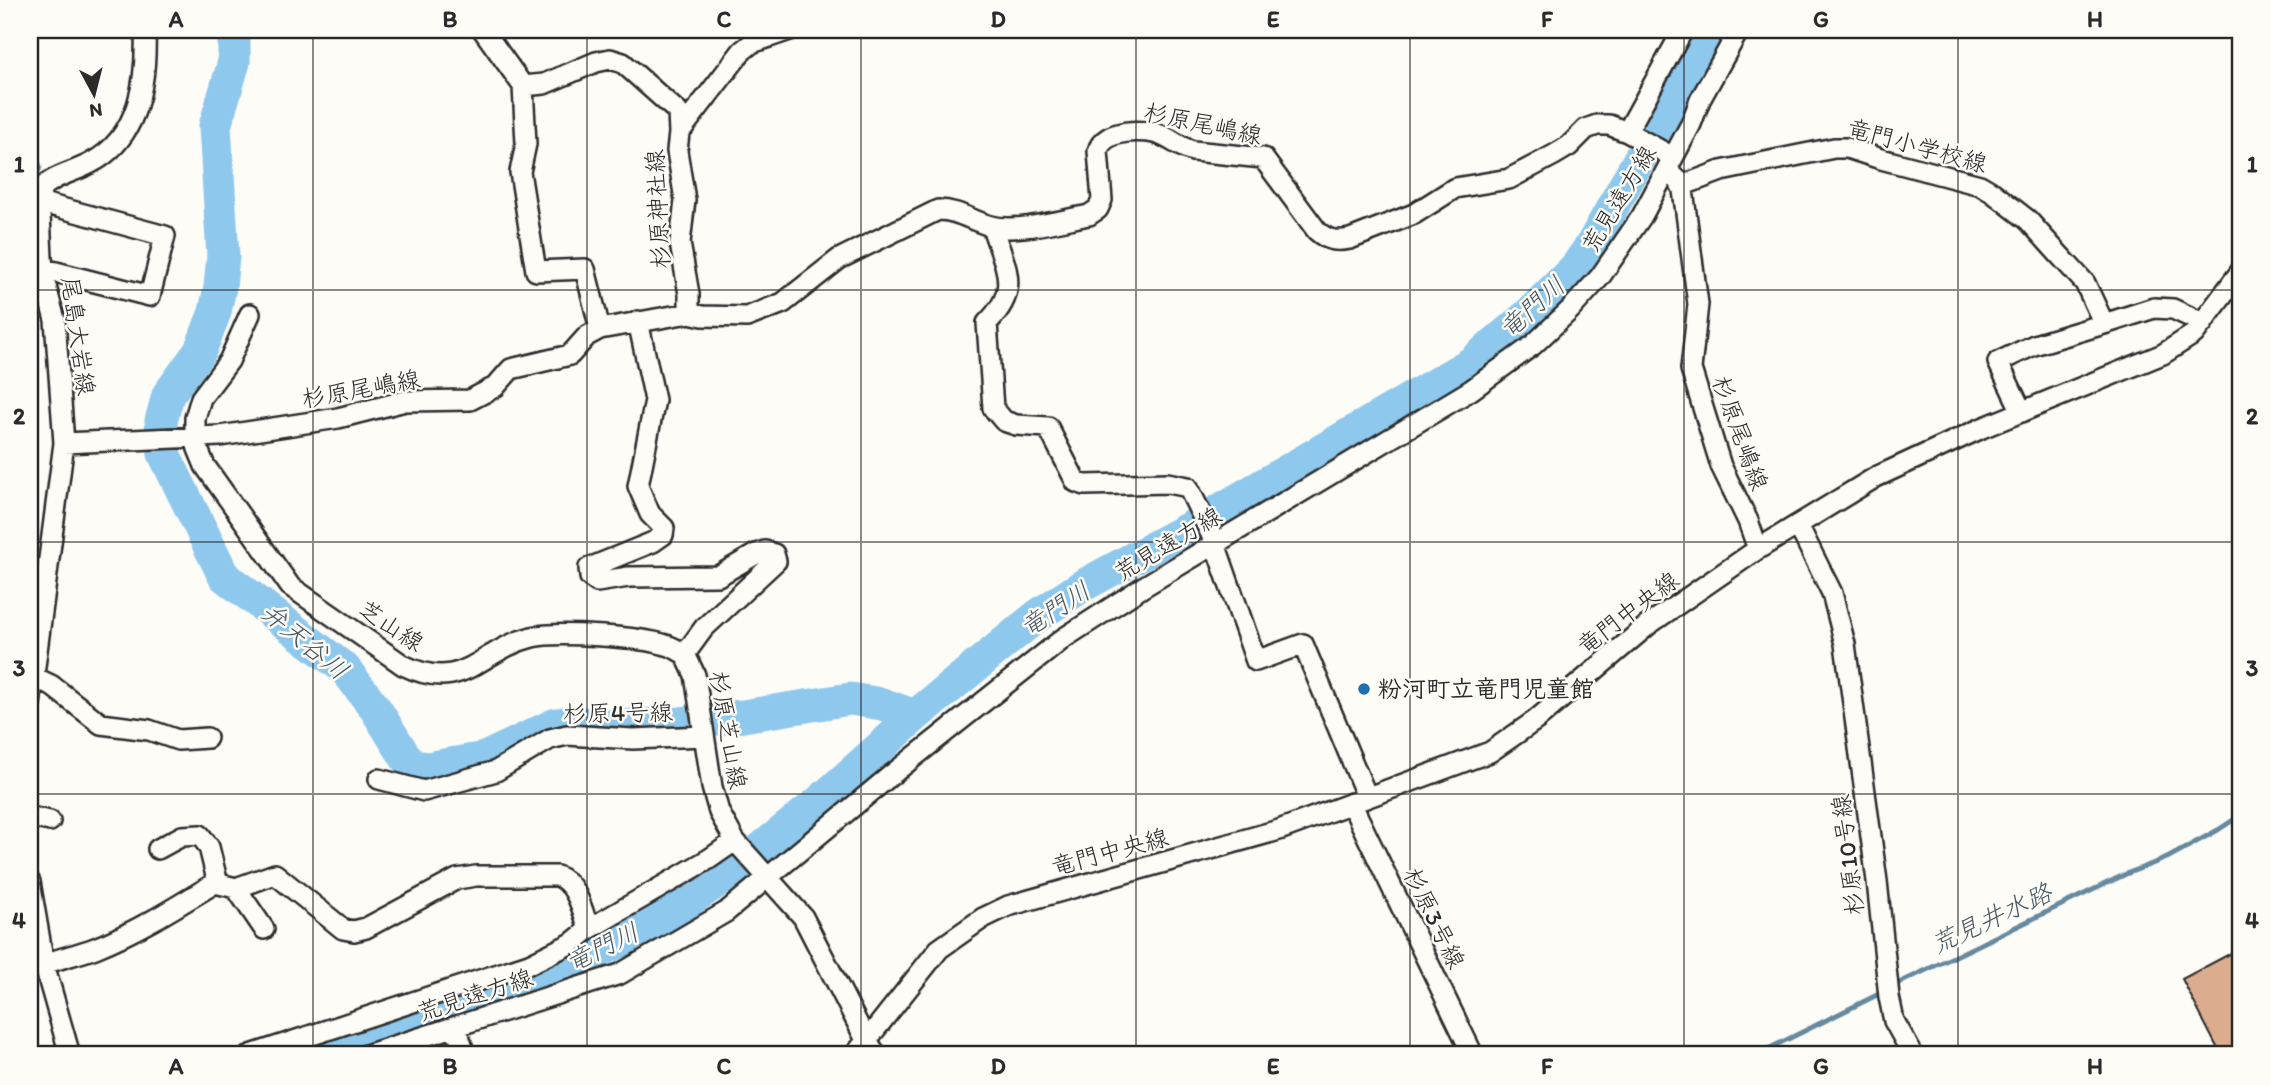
<svg xmlns="http://www.w3.org/2000/svg" width="2271" height="1085" viewBox="0 0 2271 1085" font-family="Itim,'Klee One',sans-serif">
<style>
.lines{fill:none;stroke-linecap:round;stroke-linejoin:round}
.stream{stroke:#66899f;stroke-width:5}
.river{stroke:#8ec8ed;stroke-width:33}
.building{fill:#dcac8f;stroke:#2b2b2b;stroke-width:2;filter:url(#shadow)}
.street-casing{stroke:#2b2b2b;stroke-width:24}
.street{stroke:#fdfcf7;stroke-width:19}
.grid{fill:none;stroke:#2b2b2b;stroke-width:2;stroke-opacity:0.55}
.poi-dot{fill:#1f6fb2;stroke:#fdfcf7;stroke-width:2.5}
.labels{text-anchor:middle;stroke-width:5;stroke-linejoin:round;paint-order:stroke}
.street-label{font-size:24px;fill:#2b2b2b;stroke:#fdfcf7}
.poi-label{font-size:24px;font-weight:bold;fill:#2b2b2b;stroke:#fdfcf7;text-anchor:start}
.water-label{font-size:26px;font-style:italic;fill:#495a65;stroke:#fdfcf7}
.neatline{fill:none;stroke:#2b2b2b;stroke-width:2.5}
.grid-label{font-size:23px;text-anchor:middle;font-weight:bold;fill:#2b2b2b}
</style>
<defs>
<filter id="shadow"><feDropShadow dx="3.5" dy="6" stdDeviation="0" flood-color="#0004"/></filter>
</defs>
<rect width="100%" height="100%" fill="#fdfcf7"/>
<filter id="ink" filterUnits="userSpaceOnUse"><feTurbulence type="fractalNoise" baseFrequency=".0143" numOctaves="2"/><feDisplacementMap in="SourceGraphic" scale="14" xChannelSelector="R" yChannelSelector="G"/><feConvolveMatrix kernelMatrix="1 2 1 2 8 2 1 2 1" color-interpolation-filters="sRGB"/></filter>
<g filter="url(#ink)">
<g class="lines">
<path class="stream" d="M 30,142 L 40,167 L 33,183
M 1893,986 L 2126,874 L 2167,858 L 2218,830 L 2241,815
M 1756,1055 L 1885,991"/>
<path class="river" d="M 232,30 L 234,41 L 234,62 L 215,126 L 223,256 L 220,287 L 215,312 L 200,351 L 168,395 L 161,421 L 164,454 L 224,576 L 345,669 L 375,708 L 408,761 L 416,766 L 427,768 L 485,758 L 556,724 L 572,722 L 610,726 L 681,723 L 743,716 L 850,699 L 882,704 L 915,716
M 289,1055 L 567,965 L 624,940 L 683,905 L 737,868 L 820,801 L 915,716 L 1037,616 L 1082,586 L 1189,528 L 1471,363 L 1529,314 L 1576,267 L 1592,244 L 1711,30"/>
</g>
<path class="building" d="M 2241,948 L 2241,1055 L 2221,1055 L 2182,979 Z"/>
<g class="lines">
<g class="street-casing">
<path id="street" d="M 483,30 L 523,86 L 544,84 L 596,62 L 610,59 L 623,63 L 678,112 L 679,133
M 523,86 L 526,144 L 520,172 L 536,271 L 585,269 L 600,329
M 1627,132 L 1683,30
M 1667,170 L 1679,181 L 1683,190 L 1698,304 L 1691,369 L 1721,466 L 1748,521 L 1758,549 L 1798,525 L 1832,593 L 1845,644 L 1877,881 L 1889,997 L 1894,1021 L 1913,1055
M 1681,186 L 1721,171 L 1834,148 L 1847,148 L 1881,159 L 1980,185 L 1992,192 L 2028,220 L 2054,249 L 2085,283 L 2104,324 L 2154,308 L 2173,309 L 2203,323
M 30,187 L 39,191 L 42,258 L 45,283 L 55,320 L 64,443 L 30,705
M 39,191 C 53,175 73,173 91,163 C 140,137 147,79 145,30
M 39,202 L 165,236 L 150,296 L 44,269
M 992,227 C 1005,267 1022,289 987,323 L 993,408 L 1004,421 L 1016,425 L 1048,427 L 1076,482 L 1085,485 L 1168,483 L 1188,487 L 1213,538 L 1256,661 L 1303,644 L 1367,797
M 689,313 L 689,294 L 680,243 L 685,200 L 677,151 L 679,133 L 742,51 L 752,43 L 790,30
M 250,314 L 229,361 L 201,398 L 195,418 L 195,437 L 198,449 L 205,466 L 290,586 L 403,665 C 464,695 479,650 532,637 C 557,631 640,637 666,645 C 672,646 679,651 685,654
M 638,321 L 655,400 L 638,486 L 650,514 L 664,528 L 663,535 L 653,542 L 589,568 L 590,577 L 597,582 L 629,577 L 718,576 L 756,554 L 765,551 L 774,554 L 776,561 L 704,628 L 685,654 L 695,675 L 712,787 L 719,812 L 735,841 L 803,917 L 866,1040 L 877,1055
M 2022,412 L 1998,362 L 2034,345 L 2104,324
M 64,443 L 220,436 L 338,418 L 405,401 L 470,400 L 495,387 L 511,369 L 570,355 L 587,336 L 600,329 L 689,313 L 703,316 L 747,317 L 783,303 L 839,259 L 938,210 C 958,210 972,221 991,226 C 1017,233 1062,220 1089,215 L 1098,209 L 1102,200 L 1098,151 C 1103,129 1145,128 1163,136 C 1174,141 1181,148 1193,151 L 1263,158 L 1317,231 C 1327,240 1336,242 1350,239 L 1414,214 L 1455,188 L 1509,179 L 1554,155 L 1569,146 L 1586,129 L 1597,125 L 1609,125 L 1627,132 L 1673,157
M 34,677 L 51,685 L 101,724 L 149,730 L 178,740 L 207,738
M 379,779 L 424,791 L 496,771 L 550,739 L 567,735 L 633,739 L 704,736
M 1351,803 L 1473,1055
M 30,817 L 50,821
M 158,849 L 182,836 L 200,835 L 209,847 L 218,884
M 30,882 L 44,964 L 70,1055
M 236,888 L 264,929
M 44,964 C 61,958 79,954 95,948 C 138,931 176,907 215,883 L 236,888 L 275,874 L 343,929 L 354,931 L 366,928 L 457,879 L 476,876 L 557,876 C 577,883 582,910 589,929 L 709,859 L 735,841
M 456,1026 L 465,1055
M 251,1055 L 529,964 L 572,943 L 589,929
M 366,1055 L 620,974 L 726,912 L 890,776 L 1064,638 L 1143,587 L 1471,390 L 1533,345 L 1570,310 L 1600,277 L 1642,216 L 1691,124 L 1700,100 L 1739,30
M 855,1055 L 939,949 L 983,918 L 1008,906 L 1279,830 L 1490,752 L 1536,720 L 1648,625 L 1758,549 L 1876,477 L 1982,428 L 2163,354 L 2194,334 L 2241,271"/>
</g>
<use href="#street" class="street"/>
</g>
</g>
<path class="grid" d="M 313,30 L 313,1055M 587,30 L 587,1055M 861,30 L 861,1055M 1136,30 L 1136,1055M 1410,30 L 1410,1055M 1684,30 L 1684,1055M 1958,30 L 1958,1055M 30,290 L 2241,290M 30,542 L 2241,542M 30,794 L 2241,794"/>
<circle class="poi-dot" cx="1364" cy="689" r="7"/>
<g class="labels">
<g class="street-label">
<text transform="translate(1203 124) rotate(12)" y="8">杉原尾嶋線</text>
<text transform="translate(1917 146) rotate(15)" y="8">竜門小学校線</text>
<text transform="translate(1619 199) rotate(-59)" y="8">荒見遠方線</text>
<text transform="translate(658 209) rotate(-93)" y="8">杉原神社線</text>
<text transform="translate(78 336) rotate(82)" y="8">尾島大岩線</text>
<text transform="translate(361 389) rotate(-10)" y="8">杉原尾嶋線</text>
<text transform="translate(1740 433) rotate(70)" y="8">杉原尾嶋線</text>
<text transform="translate(1168 544) rotate(-31)" y="8">荒見遠方線</text>
<text transform="translate(1628 613) rotate(-37)" y="8">竜門中央線</text>
<text transform="translate(391 626) rotate(33)" y="8">芝山線</text>
<text transform="translate(618 713) rotate(-1)" y="8">杉原4号線</text>
<text transform="translate(728 730) rotate(80)" y="8">杉原芝山線</text>
<text transform="translate(1110 852) rotate(-15)" y="8">竜門中央線</text>
<text transform="translate(1848 855) rotate(-97)" y="8">杉原10号線</text>
<text transform="translate(1434 918) rotate(64)" y="8">杉原3号線</text>
<text transform="translate(475 995) rotate(-18)" y="8">荒見遠方線</text>
</g>
<g class="poi-label">
<text x="1378" y="697">粉河町立竜門児童館</text>
</g>
<g class="water-label">
<text transform="translate(1532 307) rotate(-42)" y="9">竜門川</text>
<text transform="translate(1055 609) rotate(-33)" y="9">竜門川</text>
<text transform="translate(305 641) rotate(40)" y="9">弁天谷川</text>
<text transform="translate(1991 918) rotate(-25)" y="9">荒見井水路</text>
<text transform="translate(602 947) rotate(-26)" y="9">竜門川</text>
</g>
</g>
<rect width="2271" height="1085" fill="none" stroke="#fdfcf7" stroke-width="77"/>
<g transform="translate(94 94) rotate(173)" stroke="#fdfcf7" stroke-width="5" paint-order="stroke">
<path d="M0-5L12 26L0 18L-12 26Z" fill="#2b2b2b"/>
<text y="-10" font-size="19" font-weight="bold" text-anchor="middle" fill="#2b2b2b">N</text>
</g>
<rect x="38" y="38" width="2194" height="1008" class="neatline"/>
<g class="grid-label">
<text x="176" y="27">A</text>
<text x="450" y="27">B</text>
<text x="724" y="27">C</text>
<text x="998" y="27">D</text>
<text x="1273" y="27">E</text>
<text x="1547" y="27">F</text>
<text x="1821" y="27">G</text>
<text x="2095" y="27">H</text>
<text x="19" y="172">1</text>
<text x="2252" y="172">1</text>
<text x="19" y="424">2</text>
<text x="2252" y="424">2</text>
<text x="19" y="676">3</text>
<text x="2252" y="676">3</text>
<text x="19" y="928">4</text>
<text x="2252" y="928">4</text>
<text x="176" y="1074">A</text>
<text x="450" y="1074">B</text>
<text x="724" y="1074">C</text>
<text x="998" y="1074">D</text>
<text x="1273" y="1074">E</text>
<text x="1547" y="1074">F</text>
<text x="1821" y="1074">G</text>
<text x="2095" y="1074">H</text>
</g>
</svg>
